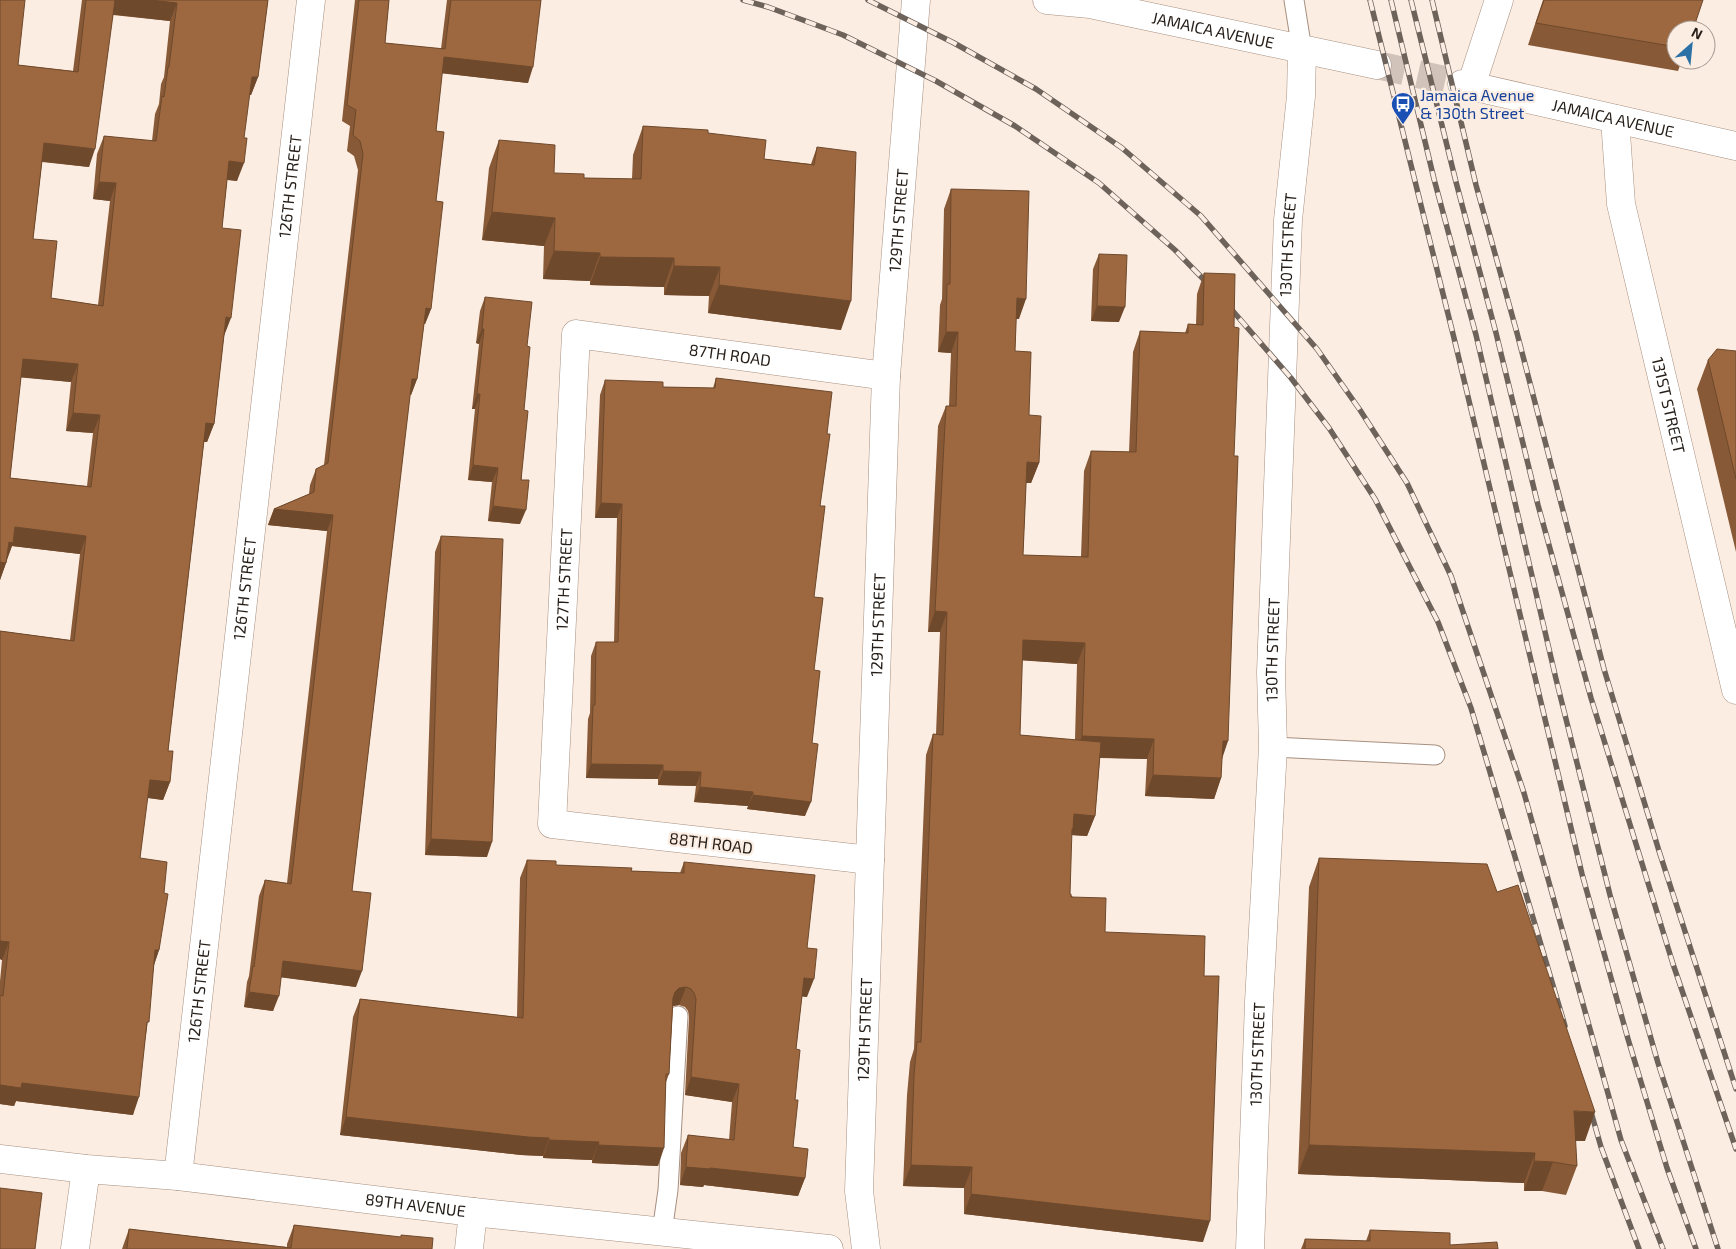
<svg xmlns="http://www.w3.org/2000/svg" width="1736" height="1249" viewBox="0 0 1736 1249" font-family="'Exo 2',sans-serif">
<style>
.lines{fill:none;stroke-linecap:round;stroke-linejoin:round}
.secondary-tunnel{stroke:#d1c3ba;stroke-width:28;stroke-dasharray:28 14;stroke-linecap:butt}
.lane-casing{stroke:#a69080;stroke-width:21}
.street-casing{stroke:#a69080;stroke-width:29}
.secondary-casing{stroke:#a69080;stroke-width:29}
.lane{stroke:#fff;stroke-width:19}
.street{stroke:#fff;stroke-width:28}
.secondary{stroke:#fff;stroke-width:28}
.rail-casing{stroke:#6d635b;stroke-width:5.5}
.rail{stroke:#fcede3;stroke-width:4;stroke-dasharray:11;stroke-linecap:butt}
.wall{fill:#875936;fill-rule:evenodd}
.shaded-wall{fill:#6e492c}
.building{fill:#9d683f;stroke:#6e492c;fill-rule:evenodd}
.labels{text-anchor:middle;stroke-width:4.5;stroke-linejoin:round;paint-order:stroke}
.street-label{font-size:16px;fill:#251d17;stroke:#fcede3}
.transit-label{font-size:16px;fill:#164399;stroke:#fcede3;text-anchor:start}
</style>
<rect width="100%" height="100%" fill="#fcede3"/>
<g class="lines">
<path class="secondary-tunnel" d="M 1377,65 L 1462,84"/>
<g class="lane-casing">
<path id="lane" d="M 1294,0 L 1302,50
M 1273,747 L 1435,755
M 662,1232 L 668,1190 L 678,1016"/>
</g>
<g class="street-casing">
<g id="street">
<path d="M 1471,86 L 1499,0"/>
<path id="s1" d="M 1615,119 L 1621,204 L 1736,690"/>
<path id="s2" d="M 870,860 L 552,824 L 576,334 L 886,376"/>
<path id="s3" d="M 0,1159 L 86,1169 L 178,1176 L 473,1212 L 829,1249"/>
<path id="s4" d="M 178,1176 L 311,0"/>
<path d="M 75,1249 L 86,1169"/>
<path d="M 469,1249 L 473,1212"/>
<path id="s5" d="M 866,1249 L 859,1191 L 886,376 L 916,0"/>
<path id="s6" d="M 1250,1249 L 1259,1002 L 1273,747 L 1271,672 L 1288,220 L 1301,96 L 1302,50"/>
</g>
</g>
<g class="secondary-casing">
<g id="secondary">
<path id="s7" d="M 1047,0 L 1090,4 L 1377,65"/>
<path id="s8" d="M 1462,84 L 1736,146"/>
</g>
</g>
<use href="#lane" class="lane"/>
<use href="#street" class="street"/>
<use href="#secondary" class="secondary"/>
<g class="rail-casing">
<path id="rail" d="M 743,0 L 768,7 L 843,35 L 936,81 L 1015,126 L 1099,183 L 1175,250 L 1211,287
M 868,0 L 954,43 L 1036,89 L 1122,148 L 1201,216 L 1317,349 L 1360,410 L 1407,483 L 1451,576 L 1524,793 L 1621,1140 L 1663,1249
M 1370,0 L 1454,338 L 1582,874 L 1628,1039 L 1667,1168 L 1696,1249
M 1391,0 L 1434,179 L 1476,335 L 1556,679 L 1610,895 L 1658,1063 L 1718,1249
M 1411,0 L 1456,182 L 1496,333 L 1538,505 L 1591,698 L 1673,964 L 1736,1149
M 1432,0 L 1476,185 L 1517,333 L 1604,669 L 1659,851 L 1736,1089
M 1225,302 L 1291,378 L 1329,428 L 1375,499 L 1438,622 L 1471,708 L 1565,1026
M 1589,1105 L 1601,1147 L 1639,1249"/>
</g>
<use href="#rail" class="rail"/>
</g>
<path class="wall" d="M 0,0 L 18,65 L 73,71 L 82,0 L 268,0 L 258,77 L 251,95 L 249,95 L 237,181 L 227,180 L 222,228 L 224,336 L 214,424 L 207,442 L 204,442 L 168,751 L 170,782 L 163,800 L 147,798 L 140,858 L 164,893 L 159,950 L 154,965 L 147,1028 L 133,1115 L 16,1101 L 14,1106 L 0,1104 L 0,981 L 2,960 L 0,959 L 0,631 L 70,640 L 80,554 L 12,546 L 0,580 ZM 113,15 L 170,21 L 164,77 L 161,84 L 159,104 L 155,114 L 152,141 L 104,136 L 97,154 L 93,199 L 110,201 L 98,305 L 51,298 L 33,239 L 42,162 L 89,167 ZM 21,377 L 71,382 L 66,431 L 93,433 L 87,486 L 10,478 Z
M 355,0 L 389,0 L 385,43 L 441,49 L 447,0 L 541,0 L 528,83 L 442,73 L 436,131 L 436,201 L 431,309 L 425,324 L 424,324 L 417,379 L 411,395 L 410,394 L 352,891 L 356,987 L 281,977 L 273,1011 L 244,1007 L 247,982 L 249,976 L 259,896 L 265,880 L 287,883 L 327,531 L 268,525 L 274,509 L 309,494 L 310,485 L 316,469 L 324,465 L 358,170 L 354,156 L 347,151 L 350,126 L 342,121 Z
M 1543,0 L 1703,0 L 1676,30 L 1676,60 L 1682,60 L 1678,71 L 1528,45 Z
M 643,126 L 708,133 L 764,159 L 811,164 L 817,147 L 841,330 L 708,313 L 709,296 L 664,295 L 664,287 L 590,285 L 590,281 L 543,279 L 544,246 L 482,240 L 489,168 L 499,140 L 554,173 L 584,178 L 632,179 L 633,155 Z
M 951,189 L 1019,319 L 1016,319 L 1015,351 L 1039,463 L 1031,483 L 1026,483 L 1023,555 L 1081,557 L 1084,471 L 1091,451 L 1129,452 L 1133,352 L 1140,331 L 1185,333 L 1188,324 L 1196,324 L 1197,294 L 1204,273 L 1222,757 L 1221,778 L 1214,799 L 1145,796 L 1147,759 L 1100,758 L 1095,816 L 1087,836 L 1071,835 L 1070,894 L 1105,932 L 1204,976 L 1203,1242 L 964,1214 L 964,1188 L 903,1186 L 907,1095 L 910,1062 L 914,1049 L 926,755 L 933,734 L 936,734 L 940,632 L 928,632 L 938,426 L 946,406 L 949,406 L 951,353 L 938,352 L 940,305 L 942,299 L 944,209 ZM 1022,660 L 1077,664 L 1075,740 L 1020,735 Z
M 1099,254 L 1119,322 L 1091,321 L 1093,269 Z
M 485,297 L 527,346 L 524,410 L 520,524 L 488,521 L 492,482 L 468,480 L 475,409 L 472,409 L 479,344 L 476,343 L 480,311 Z
M 1736,351 L 1736,552 L 1697,389 L 1708,360 Z
M 716,378 L 827,434 L 820,506 L 814,597 L 812,743 L 805,816 L 747,809 L 748,806 L 694,802 L 696,786 L 658,785 L 658,779 L 586,778 L 588,719 L 590,713 L 591,656 L 596,642 L 614,642 L 617,518 L 595,518 L 600,395 L 605,380 L 663,387 L 713,388 Z
M 441,536 L 487,857 L 425,855 L 435,552 Z
M 1319,858 L 1585,1141 L 1575,1141 L 1577,1166 L 1566,1195 L 1542,1191 L 1524,1191 L 1524,1183 L 1298,1174 L 1309,887 Z
M 527,860 L 556,865 L 631,871 L 680,873 L 684,862 L 807,948 L 807,997 L 802,996 L 796,1049 L 795,1100 L 793,1147 L 805,1178 L 798,1196 L 704,1185 L 703,1187 L 680,1185 L 681,1153 L 688,1135 L 729,1140 L 732,1102 L 685,1095 L 689,1017 L 688,1011 L 685,1007 L 679,1005 L 673,1006 L 669,1074 L 666,1082 L 658,1166 L 592,1163 L 592,1160 L 543,1158 L 543,1156 L 521,1155 L 340,1135 L 353,1017 L 360,999 L 517,1017 L 520,878 Z
M 294,1225 L 432,1249 L 122,1249 L 129,1229 L 287,1247 L 287,1244 Z
M 1370,1230 L 1450,1245 L 1498,1249 L 1301,1249 L 1305,1239 L 1366,1241 Z"/>
<path class="shaded-wall" d="M 114,0 L 149,0 L 177,3 L 170,21 L 109,14 Z
M 444,57 L 533,67 L 528,83 L 439,73 Z
M 252,77 L 258,77 L 251,95 L 245,94 Z
M 44,143 L 95,149 L 89,167 L 38,161 Z
M 229,161 L 244,163 L 237,181 L 223,179 Z
M 99,182 L 116,183 L 110,201 L 93,199 Z
M 492,212 L 555,218 L 544,246 L 482,240 Z
M 554,251 L 600,253 L 590,281 L 543,279 Z
M 600,257 L 674,258 L 664,287 L 590,285 Z
M 674,266 L 720,267 L 709,296 L 664,295 Z
M 719,285 L 851,301 L 841,330 L 708,313 Z
M 1017,298 L 1026,299 L 1019,319 L 1009,319 Z
M 1097,306 L 1125,307 L 1119,322 L 1091,321 Z
M 426,308 L 431,309 L 425,324 L 420,324 Z
M 226,317 L 231,318 L 224,336 L 219,335 Z
M 482,329 L 484,329 L 479,344 L 476,343 Z
M 946,332 L 958,332 L 951,353 L 938,352 Z
M 23,359 L 78,364 L 71,382 L 16,377 Z
M 412,379 L 417,379 L 411,395 L 406,394 Z
M 477,394 L 480,394 L 475,409 L 472,409 Z
M 73,413 L 100,415 L 93,433 L 66,431 Z
M 206,423 L 214,424 L 207,442 L 199,441 Z
M 1027,462 L 1039,463 L 1031,483 L 1019,483 Z
M 473,465 L 498,468 L 492,482 L 468,480 Z
M 601,503 L 622,504 L 617,518 L 595,518 Z
M 493,506 L 526,510 L 520,524 L 488,521 Z
M 274,509 L 333,515 L 327,531 L 268,525 Z
M 15,527 L 86,536 L 80,554 L 12,546 L 6,561 L 3,560 Z
M 0,562 L 6,563 L 0,580 Z
M 935,611 L 947,612 L 940,632 L 928,632 Z
M 1023,640 L 1085,643 L 1077,664 L 1016,660 Z
M 1082,736 L 1154,739 L 1147,759 L 1074,757 Z
M 1223,741 L 1228,741 L 1221,762 Z
M 591,764 L 663,765 L 658,779 L 586,778 Z
M 663,771 L 701,772 L 696,786 L 658,785 Z
M 1153,775 L 1221,778 L 1214,799 L 1145,796 Z
M 150,780 L 170,782 L 163,800 L 143,797 Z
M 700,787 L 753,792 L 748,806 L 694,802 Z
M 753,795 L 811,802 L 805,816 L 747,809 Z
M 1074,814 L 1095,816 L 1087,836 L 1071,835 L 1066,850 Z
M 431,839 L 492,842 L 487,857 L 425,855 Z
M 0,941 L 9,942 L 2,960 L 0,959 Z
M 155,950 L 159,950 L 153,968 Z
M 283,961 L 362,971 L 356,987 L 278,977 Z
M 804,978 L 814,979 L 807,997 L 797,996 Z
M 686,987 L 679,1005 L 673,1006 L 668,1010 L 675,992 L 679,988 Z
M 249,992 L 279,996 L 273,1011 L 244,1007 Z
M 691,1077 L 739,1084 L 732,1102 L 685,1095 Z
M 22,1083 L 139,1097 L 133,1115 L 16,1101 L 14,1106 L 0,1104 L 0,1085 Z
M 1574,1111 L 1595,1112 L 1585,1141 L 1563,1140 Z
M 346,1117 L 549,1138 L 543,1156 L 521,1155 L 340,1135 Z
M 549,1140 L 599,1142 L 592,1160 L 543,1158 Z
M 598,1145 L 664,1148 L 658,1166 L 592,1163 Z
M 1309,1145 L 1535,1153 L 1524,1183 L 1298,1174 Z
M 1534,1161 L 1553,1162 L 1542,1191 L 1524,1191 Z
M 911,1165 L 972,1167 L 964,1188 L 903,1186 Z
M 686,1167 L 710,1168 L 805,1178 L 798,1196 L 704,1185 L 703,1187 L 680,1185 Z
M 971,1194 L 1210,1221 L 1203,1242 L 964,1214 Z"/>
<path class="building" d="M 0,0 L 25,0 L 18,65 L 78,72 L 86,0 L 115,0 L 95,149 L 44,143 L 33,239 L 57,241 L 51,298 L 103,306 L 116,183 L 99,182 L 104,136 L 156,141 L 162,96 L 164,97 L 168,67 L 169,67 L 177,3 L 149,0 L 268,0 L 258,77 L 252,77 L 244,138 L 247,138 L 244,163 L 229,161 L 222,228 L 241,230 L 231,318 L 226,317 L 214,424 L 206,423 L 168,751 L 173,751 L 170,782 L 150,780 L 140,858 L 167,862 L 164,893 L 168,894 L 159,950 L 155,950 L 149,1022 L 147,1022 L 139,1097 L 22,1083 L 21,1088 L 0,1085 L 0,995 L 3,996 L 9,942 L 0,941 L 0,631 L 74,641 L 86,536 L 15,527 L 13,543 L 9,542 L 6,563 L 0,562 ZM 23,359 L 78,364 L 73,413 L 100,415 L 91,487 L 10,478 Z
M 359,0 L 389,0 L 385,43 L 445,49 L 451,0 L 541,0 L 533,67 L 444,57 L 436,131 L 444,132 L 436,201 L 443,202 L 431,309 L 426,308 L 417,379 L 412,379 L 352,891 L 371,893 L 362,971 L 283,961 L 279,996 L 249,992 L 253,966 L 254,967 L 265,880 L 291,884 L 333,515 L 274,509 L 314,492 L 316,469 L 328,463 L 363,154 L 360,141 L 353,135 L 356,110 L 347,105 Z
M 1544,0 L 1703,0 L 1693,30 L 1676,30 L 1676,47 L 1536,23 Z
M 643,126 L 708,130 L 708,133 L 766,140 L 764,159 L 814,165 L 817,147 L 856,152 L 851,301 L 719,285 L 720,267 L 674,266 L 674,258 L 600,257 L 600,253 L 554,251 L 555,218 L 492,212 L 499,140 L 555,145 L 554,173 L 584,174 L 584,178 L 641,179 Z
M 951,189 L 1029,191 L 1026,299 L 1017,298 L 1015,351 L 1031,352 L 1029,415 L 1041,416 L 1039,463 L 1027,462 L 1023,555 L 1088,557 L 1091,451 L 1136,452 L 1140,331 L 1188,333 L 1188,324 L 1203,325 L 1204,273 L 1235,274 L 1234,327 L 1239,328 L 1234,456 L 1238,456 L 1228,741 L 1223,741 L 1221,778 L 1153,775 L 1154,739 L 1082,736 L 1085,643 L 1023,640 L 1020,735 L 1101,742 L 1095,816 L 1074,814 L 1073,829 L 1072,829 L 1070,894 L 1071,894 L 1071,897 L 1106,898 L 1105,932 L 1205,936 L 1204,976 L 1219,976 L 1210,1221 L 971,1194 L 972,1167 L 911,1165 L 914,1075 L 917,1042 L 921,1042 L 933,734 L 943,735 L 947,612 L 935,611 L 946,406 L 956,406 L 958,332 L 946,332 L 947,284 L 950,284 Z
M 1099,254 L 1127,255 L 1125,307 L 1097,306 Z
M 485,297 L 532,302 L 527,346 L 530,347 L 524,410 L 528,411 L 521,480 L 529,480 L 526,510 L 493,506 L 498,468 L 473,465 L 480,394 L 477,394 L 484,329 L 482,329 Z
M 1717,349 L 1736,351 L 1736,479 L 1708,360 Z
M 716,378 L 832,392 L 827,434 L 830,434 L 820,506 L 825,506 L 814,597 L 823,598 L 814,670 L 820,671 L 812,743 L 818,744 L 811,802 L 753,795 L 753,792 L 700,787 L 701,772 L 663,771 L 663,765 L 591,764 L 593,705 L 595,705 L 596,642 L 618,642 L 622,504 L 601,503 L 605,380 L 663,382 L 663,387 L 715,388 Z
M 441,536 L 503,539 L 492,842 L 431,839 Z
M 1319,858 L 1487,864 L 1497,892 L 1518,885 L 1595,1112 L 1574,1111 L 1577,1166 L 1553,1162 L 1534,1161 L 1535,1153 L 1309,1145 Z
M 527,860 L 556,861 L 556,865 L 632,868 L 631,871 L 684,873 L 684,862 L 815,875 L 807,948 L 817,949 L 814,979 L 804,978 L 796,1049 L 800,1050 L 795,1100 L 798,1100 L 793,1147 L 808,1149 L 805,1178 L 710,1168 L 710,1169 L 686,1167 L 688,1135 L 734,1140 L 739,1084 L 691,1077 L 696,999 L 694,993 L 691,989 L 686,987 L 679,988 L 675,992 L 673,998 L 669,1074 L 666,1074 L 664,1148 L 598,1145 L 599,1142 L 549,1140 L 549,1138 L 528,1137 L 346,1117 L 360,999 L 523,1018 Z
M 0,1188 L 42,1193 L 35,1249 L 0,1249 Z
M 294,1225 L 401,1237 L 401,1235 L 433,1238 L 432,1249 L 127,1249 L 129,1229 L 291,1248 Z
M 1370,1230 L 1450,1233 L 1450,1245 L 1497,1242 L 1498,1249 L 1305,1249 L 1305,1239 L 1370,1241 Z"/>
<defs>
<g id="bus-pin" transform="scale(1.25)"><path d="M0 17L-7.5 6A9.5 9.5 0 1 1 7.5 6Z" fill="#1a4fb4" stroke="#fcede3"/><path d="M-5-6H5V4H4V6H2V4H-2V6H-4V4H-5ZM-3.5-4V0h7V-4ZM-3.5 1.2v1.5H-2V1.2ZM2 1.2v1.5H3.5V1.2Z" fill="#fff"/></g>
</defs>
<g fill-rule="evenodd">
<use href="#bus-pin" x="1403" y="104"/>
</g>
<g class="labels">
<g class="street-label">
<text dy="6" stroke="none"><textPath href="#s7" startOffset="169">JAMAICA AVENUE</textPath></text>
<text dy="6" stroke="none"><textPath href="#s8" startOffset="155">JAMAICA AVENUE</textPath></text>
<text dy="6" stroke="none"><textPath href="#s4" startOffset="996">126TH STREET</textPath></text>
<text dy="6" stroke="none"><textPath href="#s5" startOffset="1030">129TH STREET</textPath></text>
<text dy="6" stroke="none"><textPath href="#s6" startOffset="1005">130TH STREET</textPath></text>
<text dy="6" stroke="none"><textPath href="#s2" startOffset="966">87TH ROAD</textPath></text>
<text dy="6" stroke="none"><textPath href="#s1" startOffset="292">131ST STREET</textPath></text>
<text dy="6" stroke="none"><textPath href="#s2" startOffset="565">127TH STREET</textPath></text>
<text dy="6" stroke="none"><textPath href="#s4" startOffset="591">126TH STREET</textPath></text>
<text dy="6" stroke="none"><textPath href="#s5" startOffset="625">129TH STREET</textPath></text>
<text dy="6" stroke="none"><textPath href="#s6" startOffset="600">130TH STREET</textPath></text>
<text transform="translate(711 843) rotate(7)" y="6">88TH ROAD</text>
<text dy="6" stroke="none"><textPath href="#s4" startOffset="186">126TH STREET</textPath></text>
<text dy="6" stroke="none"><textPath href="#s5" startOffset="220">129TH STREET</textPath></text>
<text dy="6" stroke="none"><textPath href="#s6" startOffset="195">130TH STREET</textPath></text>
<text dy="6" stroke="none"><textPath href="#s3" startOffset="418">89TH AVENUE</textPath></text>
</g>
<g class="transit-label">
<text x="1420" y="101">Jamaica Avenue<tspan x="1420" dy="18">&amp; 130th Street</tspan></text>
</g>
</g>
<g transform="translate(1691 45) rotate(27)"><circle r="24" fill="#fcede3" stroke="#a69a91"/>
<path d="M0-4L9 19L0 12L-9 19Z" fill="#2b71a6"/>
<text y="-8" font-size="14" font-weight="bold" text-anchor="middle" fill="#251d17">N</text>
</g>
</svg>
